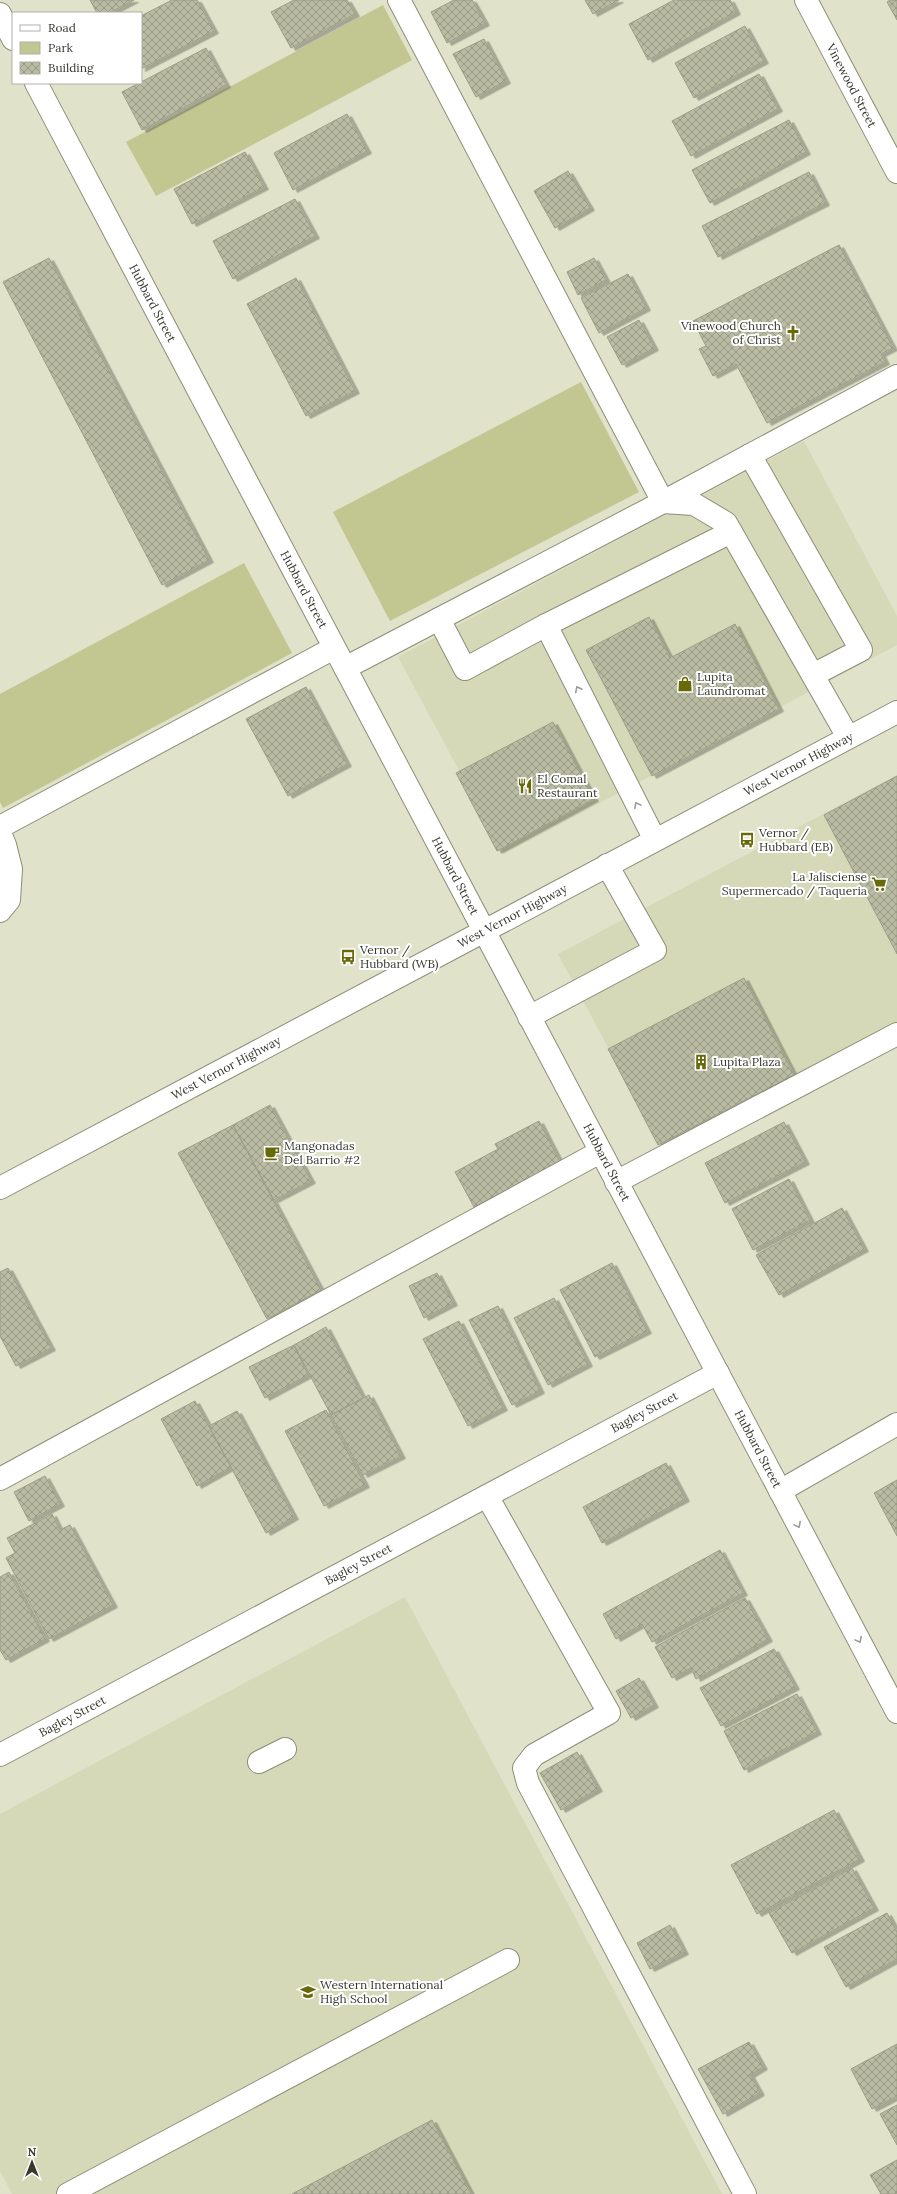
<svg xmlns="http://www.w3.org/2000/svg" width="897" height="2194" viewBox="0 0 897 2194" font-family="Lora,serif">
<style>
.built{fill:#d6d9b8}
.green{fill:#c2c690}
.building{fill:url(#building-cross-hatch);stroke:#9c9e86;filter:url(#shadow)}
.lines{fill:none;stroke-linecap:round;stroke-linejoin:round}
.minor-casing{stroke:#8c8e77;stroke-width:24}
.minor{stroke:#fff;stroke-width:22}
.oneway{stroke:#9b9c96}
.labels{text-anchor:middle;stroke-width:4;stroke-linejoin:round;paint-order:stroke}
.street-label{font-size:12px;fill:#37382e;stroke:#fff}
.poi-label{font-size:12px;fill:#37382e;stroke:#fff;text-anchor:start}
</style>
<defs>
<pattern id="building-cross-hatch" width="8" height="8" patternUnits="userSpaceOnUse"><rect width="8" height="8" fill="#b9bba3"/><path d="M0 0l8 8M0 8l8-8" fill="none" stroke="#979985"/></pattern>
<filter id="shadow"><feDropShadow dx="4.5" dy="2.5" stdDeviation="0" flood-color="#0004"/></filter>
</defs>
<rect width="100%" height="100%" fill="#e0e2c9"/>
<path class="built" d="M 804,441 L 897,616 L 897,645 L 504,854 L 398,657 Z
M 897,775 L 897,1028 L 664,1152 L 558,954 Z
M 405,1597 L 722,2194 L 12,2194 L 0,2171 L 0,1814 Z"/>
<path class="green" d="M 383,5 L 412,60 L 156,196 L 126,142 Z
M 581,382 L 639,492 L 390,621 L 333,512 Z
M 244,563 L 292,653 L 3,808 L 0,802 L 0,694 Z"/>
<path class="building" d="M 90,0 L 134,0 L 109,13 L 97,13 Z
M 172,0 L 197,0 L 214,31 L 141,69 L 141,16 Z
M 294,0 L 347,0 L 355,14 L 291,48 L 271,12 Z
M 454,0 L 472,0 L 485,23 L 447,43 L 431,12 Z
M 585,0 L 619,0 L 593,14 Z
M 674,0 L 730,0 L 736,12 L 648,60 L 629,24 Z
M 890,0 L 897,0 L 897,20 L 887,2 Z
M 745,26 L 764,61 L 694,98 L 675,63 Z
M 484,39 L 506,81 L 476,97 L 453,54 Z
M 206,48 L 226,85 L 142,130 L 122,92 Z
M 759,74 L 778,109 L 691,156 L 672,121 Z
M 347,114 L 367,151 L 293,190 L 274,153 Z
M 789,120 L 806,152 L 710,203 L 692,170 Z
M 245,152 L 264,187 L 192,224 L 174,189 Z
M 568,171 L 590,208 L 555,228 L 534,191 Z
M 809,172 L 825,203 L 718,257 L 702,226 Z
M 295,199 L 315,236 L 233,279 L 213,241 Z
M 839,245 L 893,348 L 881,354 L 885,362 L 767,423 L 736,364 L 713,376 L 699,349 L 706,346 L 693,321 Z
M 49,258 L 209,560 L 162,585 L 3,282 Z
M 594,258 L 606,280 L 578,295 L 567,272 Z
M 628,274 L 646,308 L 599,333 L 581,298 Z
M 296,278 L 355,391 L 306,416 L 247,304 Z
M 639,320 L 654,348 L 622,365 L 607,337 Z
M 649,617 L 670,658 L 735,624 L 779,709 L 652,776 L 586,650 Z
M 306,687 L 347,764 L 288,796 L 246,719 Z
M 553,722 L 594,799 L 497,851 L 456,773 Z
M 897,776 L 897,954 L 824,815 Z
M 744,978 L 794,1075 L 658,1145 L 608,1049 Z
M 270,1105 L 311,1181 L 274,1200 L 233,1125 Z
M 539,1121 L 560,1162 L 474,1207 L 455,1172 L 498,1149 L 495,1144 Z
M 784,1122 L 805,1162 L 725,1203 L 705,1163 Z
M 233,1125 L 321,1290 L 267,1319 L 178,1153 Z
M 789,1179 L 810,1220 L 753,1250 L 732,1209 Z
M 842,1208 L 864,1249 L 779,1295 L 756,1255 Z
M 612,1263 L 647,1331 L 595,1357 L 560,1290 Z
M 8,1268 L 51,1348 L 16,1366 L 0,1336 L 0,1272 Z
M 437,1273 L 453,1303 L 424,1318 L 409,1286 Z
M 554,1298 L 588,1364 L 548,1385 L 514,1318 Z
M 498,1306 L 540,1391 L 512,1405 L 469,1320 Z
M 459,1321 L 503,1408 L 468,1426 L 423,1339 Z
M 326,1327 L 363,1398 L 331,1415 L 294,1345 Z
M 294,1345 L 308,1375 L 265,1398 L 249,1367 Z
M 369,1395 L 401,1456 L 363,1475 L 331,1415 Z
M 195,1401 L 231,1467 L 197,1486 L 161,1419 Z
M 326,1410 L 365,1485 L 324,1506 L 285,1431 Z
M 237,1411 L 294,1517 L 266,1533 L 209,1426 Z
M 666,1463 L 685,1499 L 602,1543 L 583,1507 Z
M 45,1476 L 60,1504 L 29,1521 L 14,1492 Z
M 897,1480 L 897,1536 L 874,1493 Z
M 52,1514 L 60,1530 L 70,1525 L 113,1605 L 49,1639 L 6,1558 L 15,1553 L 7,1538 Z
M 720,1550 L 743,1593 L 652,1642 L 642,1624 L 616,1639 L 603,1614 Z
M 9,1572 L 45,1639 L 6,1660 L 0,1650 L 0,1577 Z
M 745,1598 L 768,1639 L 696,1679 L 691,1668 L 672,1678 L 655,1647 Z
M 774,1649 L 795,1687 L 721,1726 L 700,1688 Z
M 639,1678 L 654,1705 L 631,1718 L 616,1691 Z
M 797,1694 L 817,1732 L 744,1770 L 724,1731 Z
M 577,1752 L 598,1789 L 561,1810 L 540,1773 Z
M 834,1810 L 860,1859 L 757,1914 L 731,1865 Z
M 852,1868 L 874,1908 L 792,1953 L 769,1913 Z
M 887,1913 L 897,1932 L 897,1959 L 846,1987 L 824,1947 Z
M 670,1925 L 684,1952 L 650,1969 L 637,1943 Z
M 749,2042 L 763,2067 L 750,2075 L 760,2093 L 723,2114 L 698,2069 Z
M 897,2044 L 897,2096 L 872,2109 L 851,2069 Z
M 897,2105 L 897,2145 L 880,2114 Z
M 432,2120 L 471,2194 L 292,2194 Z
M 897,2160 L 897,2194 L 881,2194 L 870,2175 Z"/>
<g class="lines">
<g class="minor-casing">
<g id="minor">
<path d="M 399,0 L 663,502 L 694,504 L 726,523 L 848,737"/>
<path id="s1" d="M 806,0 L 897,172"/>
<path d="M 0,14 L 13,39"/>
<path id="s2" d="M 36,83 L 897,1712"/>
<path d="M 750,455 L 861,650 L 813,675"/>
<path d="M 439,619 L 465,669 L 546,625 L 731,532"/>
<path d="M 546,625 L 655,840"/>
<path d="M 345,668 L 663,502 L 897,376"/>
<path d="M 0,827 L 334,648"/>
<path d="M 0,833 L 5,845 L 11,869 L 9,900 L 0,911"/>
<path d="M 529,1017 L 655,950 L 607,865"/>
<path d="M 616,1182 L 897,1034"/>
<path id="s3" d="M 0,1188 L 897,712"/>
<path d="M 0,1479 L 600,1152"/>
<path d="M 780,1491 L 897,1424"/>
<path d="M 487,1496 L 609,1713 L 534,1755 L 524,1768 L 528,1783 L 745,2194"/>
<path id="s4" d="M 0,1755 L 718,1373"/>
<path d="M 259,1762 L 285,1749"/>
<path d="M 68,2194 L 508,1960"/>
</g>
</g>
<use href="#minor" class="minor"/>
</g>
<defs><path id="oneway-chevron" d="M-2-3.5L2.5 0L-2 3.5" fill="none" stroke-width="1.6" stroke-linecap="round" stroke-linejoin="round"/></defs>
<g class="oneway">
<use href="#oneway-chevron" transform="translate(578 689) rotate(-117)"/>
<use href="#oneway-chevron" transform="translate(637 805) rotate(-118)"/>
<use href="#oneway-chevron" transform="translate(798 1525) rotate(62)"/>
<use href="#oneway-chevron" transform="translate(859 1640) rotate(62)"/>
</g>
<defs>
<g id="church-bare" transform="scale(1.2)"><path d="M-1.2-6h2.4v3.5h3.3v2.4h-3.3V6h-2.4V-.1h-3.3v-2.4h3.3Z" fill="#686a09" stroke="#fff" stroke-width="2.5" paint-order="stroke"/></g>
<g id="shop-bare" transform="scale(1.2)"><path d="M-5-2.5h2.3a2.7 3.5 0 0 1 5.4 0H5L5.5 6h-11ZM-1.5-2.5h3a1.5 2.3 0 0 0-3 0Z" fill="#686a09" stroke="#fff" stroke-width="2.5" paint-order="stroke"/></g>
<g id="restaurant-bare" transform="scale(1.2)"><path d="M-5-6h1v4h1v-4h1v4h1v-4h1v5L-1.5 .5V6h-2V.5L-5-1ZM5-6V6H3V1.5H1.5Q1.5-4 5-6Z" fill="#686a09" stroke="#fff" stroke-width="2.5" paint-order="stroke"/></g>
<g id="bus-bare" transform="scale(1.2)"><path d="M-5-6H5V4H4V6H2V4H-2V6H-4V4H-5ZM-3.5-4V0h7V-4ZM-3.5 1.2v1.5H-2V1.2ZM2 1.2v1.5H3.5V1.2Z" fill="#686a09" stroke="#fff" stroke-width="2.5" paint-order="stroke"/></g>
<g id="supermarket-bare" transform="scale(1.2)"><path d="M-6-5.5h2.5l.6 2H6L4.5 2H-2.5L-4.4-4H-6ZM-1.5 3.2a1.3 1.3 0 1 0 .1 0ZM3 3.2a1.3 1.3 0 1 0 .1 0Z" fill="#686a09" stroke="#fff" stroke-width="2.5" paint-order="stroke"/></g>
<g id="building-bare" transform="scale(1.2)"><path d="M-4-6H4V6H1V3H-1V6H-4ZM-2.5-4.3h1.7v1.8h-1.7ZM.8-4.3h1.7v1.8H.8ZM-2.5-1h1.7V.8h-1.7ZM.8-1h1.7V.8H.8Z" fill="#686a09" stroke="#fff" stroke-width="2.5" paint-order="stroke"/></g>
<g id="cafe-bare" transform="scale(1.2)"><path d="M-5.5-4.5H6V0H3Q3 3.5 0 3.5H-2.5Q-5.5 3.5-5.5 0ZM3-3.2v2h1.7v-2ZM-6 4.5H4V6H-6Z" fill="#686a09" stroke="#fff" stroke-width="2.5" paint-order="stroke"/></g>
<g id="school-bare" transform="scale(1.2)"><path d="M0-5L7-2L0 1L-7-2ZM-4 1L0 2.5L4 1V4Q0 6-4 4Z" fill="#686a09" stroke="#fff" stroke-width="2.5" paint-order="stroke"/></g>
</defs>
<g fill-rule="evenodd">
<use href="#church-bare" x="793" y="333"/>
<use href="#shop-bare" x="685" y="684"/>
<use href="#restaurant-bare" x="525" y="786"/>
<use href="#bus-bare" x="747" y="840"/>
<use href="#supermarket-bare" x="879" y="884"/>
<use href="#bus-bare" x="348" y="957"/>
<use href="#building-bare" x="701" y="1062"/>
<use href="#cafe-bare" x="272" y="1153"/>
<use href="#school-bare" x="308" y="1992"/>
</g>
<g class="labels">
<g class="street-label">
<text dy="4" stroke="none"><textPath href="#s1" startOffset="97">Vinewood Street</textPath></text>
<text dy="4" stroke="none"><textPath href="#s2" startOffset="249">Hubbard Street</textPath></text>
<text dy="4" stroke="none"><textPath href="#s2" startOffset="573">Hubbard Street</textPath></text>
<text dy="4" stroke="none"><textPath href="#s3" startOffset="904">West Vernor Highway</textPath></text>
<text dy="4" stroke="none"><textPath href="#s2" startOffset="897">Hubbard Street</textPath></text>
<text dy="4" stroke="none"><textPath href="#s3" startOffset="580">West Vernor Highway</textPath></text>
<text dy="4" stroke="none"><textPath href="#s3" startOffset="256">West Vernor Highway</textPath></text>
<text dy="4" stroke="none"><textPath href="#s2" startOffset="1221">Hubbard Street</textPath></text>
<text dy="4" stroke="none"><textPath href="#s4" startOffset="730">Bagley Street</textPath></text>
<text dy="4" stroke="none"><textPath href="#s2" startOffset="1545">Hubbard Street</textPath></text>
<text dy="4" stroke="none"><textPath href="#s4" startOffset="406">Bagley Street</textPath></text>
<text dy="4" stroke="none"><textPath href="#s4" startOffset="82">Bagley Street</textPath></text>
</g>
<g class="poi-label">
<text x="781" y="330" text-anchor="end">Vinewood Church<tspan x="781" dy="14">of Christ</tspan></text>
<text x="697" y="681">Lupita<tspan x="697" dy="14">Laundromat</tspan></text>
<text x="537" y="783">El Comal<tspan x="537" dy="14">Restaurant</tspan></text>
<text x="759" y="837">Vernor /<tspan x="759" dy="14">Hubbard (EB)</tspan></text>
<text x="867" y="881" text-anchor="end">La Jalisciense<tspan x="867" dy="14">Supermercado / Taqueria</tspan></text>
<text x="360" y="954">Vernor /<tspan x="360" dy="14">Hubbard (WB)</tspan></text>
<text x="713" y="1066">Lupita Plaza</text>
<text x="284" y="1150">Mangonadas<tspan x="284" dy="14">Del Barrio #2</tspan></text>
<text x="320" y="1989">Western International<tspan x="320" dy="14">High School</tspan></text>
</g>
</g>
<rect x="12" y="12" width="130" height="72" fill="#ffffff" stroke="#afafab"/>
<rect x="20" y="25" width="20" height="6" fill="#ffffff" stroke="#afafab"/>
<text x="48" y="32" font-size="12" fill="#37382e">Road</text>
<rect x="20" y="42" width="20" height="12" fill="#c2c690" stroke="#afafab"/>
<text x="48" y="52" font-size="12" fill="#37382e">Park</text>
<rect x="20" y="62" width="20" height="12" fill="url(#building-cross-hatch)" stroke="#afafab"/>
<text x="48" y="72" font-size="12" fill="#37382e">Building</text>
<g transform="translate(32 2162)" stroke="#ffffff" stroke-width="3" paint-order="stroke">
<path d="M0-3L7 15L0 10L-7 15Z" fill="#37382e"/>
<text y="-6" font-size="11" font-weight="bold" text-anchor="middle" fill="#37382e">N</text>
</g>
</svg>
